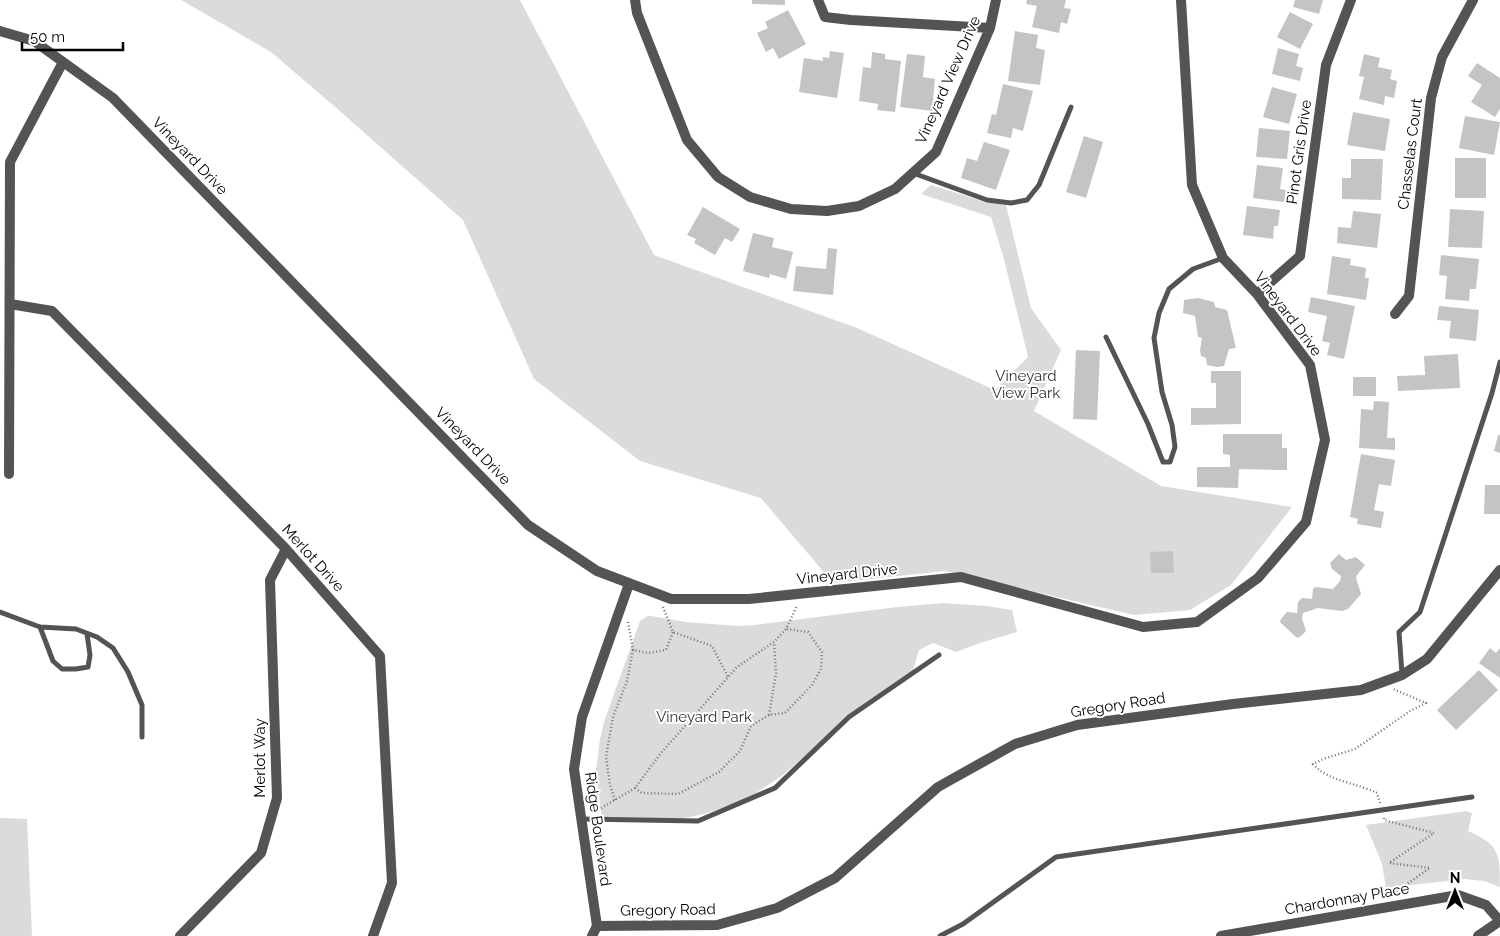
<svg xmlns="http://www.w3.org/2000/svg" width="1500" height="936" viewBox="0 0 1500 936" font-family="Raleway,sans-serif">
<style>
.green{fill:#dbdbdb}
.building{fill:#c4c4c4}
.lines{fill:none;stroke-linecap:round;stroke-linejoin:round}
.path{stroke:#767676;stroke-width:2.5;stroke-dasharray:1 2.5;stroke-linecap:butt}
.lane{stroke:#545454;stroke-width:5}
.street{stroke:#545454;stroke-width:10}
.labels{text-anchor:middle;stroke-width:4;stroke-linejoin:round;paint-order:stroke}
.street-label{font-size:15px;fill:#000;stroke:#fff}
.park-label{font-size:15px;fill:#323232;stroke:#fff}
</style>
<rect width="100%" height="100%" fill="#fff"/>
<path class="green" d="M 181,0 L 520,0 L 654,255 L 857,328 L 995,390 L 1028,357 L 1004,259 L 991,217 L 921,194 L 931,185 L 985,202 L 1006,205 L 1031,308 L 1061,350 L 1034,411 L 1161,486 L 1292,507 L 1231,585 L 1190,610 L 1134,615 L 945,571 L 833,583 L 761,498 L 640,461 L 534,379 L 463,220 L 341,112 L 271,52 Z
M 943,603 L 987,606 L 1012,610 L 1017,632 L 983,642 L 956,652 L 933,643 L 919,650 L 912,673 L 843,722 L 783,775 L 749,798 L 711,812 L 691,817 L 673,819 L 602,820 L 596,771 L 600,739 L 604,722 L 640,621 L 648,616 L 651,616 L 686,622 L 737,626 L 755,625 L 897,607 Z
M 1466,811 L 1472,813 L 1468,831 C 1500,845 1500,854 1500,887 L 1484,881 L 1464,879 L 1386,888 L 1382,864 L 1366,825 Z
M 0,818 L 27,819 L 32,936 L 0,936 Z"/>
<path class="building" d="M 752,0 L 785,0 L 785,5 L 752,4 Z
M 1027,0 L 1066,0 L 1064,8 L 1071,9 L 1067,24 L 1061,22 L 1059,33 L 1032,27 L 1037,6 L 1026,4 Z
M 1295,0 L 1323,0 L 1319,14 L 1293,7 Z
M 788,10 L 806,44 L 779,59 L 773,48 L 766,52 L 757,33 L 768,28 L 765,22 Z
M 1290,12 L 1313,24 L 1300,49 L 1277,37 Z
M 1015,31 L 1038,35 L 1036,48 L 1045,50 L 1040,85 L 1008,81 Z
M 1278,48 L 1299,54 L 1296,66 L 1303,68 L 1300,81 L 1272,74 Z
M 830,51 L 844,53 L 837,98 L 799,92 L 804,58 L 823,61 L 823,57 L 829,58 Z
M 872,52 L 885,54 L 885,59 L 901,61 L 895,112 L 877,110 L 878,104 L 859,101 L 863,67 L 871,68 Z
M 907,54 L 925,56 L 923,77 L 935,79 L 932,111 L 900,107 Z
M 1364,54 L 1380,58 L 1378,67 L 1392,70 L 1390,79 L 1397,81 L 1394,98 L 1385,96 L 1384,105 L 1359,99 L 1364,77 L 1359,76 Z
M 1477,63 L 1500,78 L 1500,109 L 1495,117 L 1471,102 L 1482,85 L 1468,76 Z
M 1003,84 L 1033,91 L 1023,131 L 1013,128 L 1011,138 L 987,133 L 992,114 L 996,115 Z
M 1272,87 L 1297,94 L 1289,124 L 1263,117 Z
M 1353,112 L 1390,119 L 1385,151 L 1347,145 Z
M 1465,116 L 1500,122 L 1494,155 L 1459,148 Z
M 1259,128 L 1290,131 L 1287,159 L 1256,157 Z
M 1084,136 L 1103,142 L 1086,198 L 1066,192 Z
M 984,142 L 1010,150 L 996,190 L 961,178 L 967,158 L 977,161 Z
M 1455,158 L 1486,158 L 1486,198 L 1455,198 Z
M 1351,159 L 1383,159 L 1381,200 L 1342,199 L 1342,178 L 1351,178 Z
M 1257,165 L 1283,168 L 1280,189 L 1286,190 L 1284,202 L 1253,198 Z
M 1247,206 L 1280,210 L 1278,226 L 1274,226 L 1273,239 L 1243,235 Z
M 703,207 L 740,229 L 732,242 L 725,238 L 715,255 L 694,243 L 696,239 L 687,235 Z
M 1450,209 L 1484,211 L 1482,248 L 1448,247 Z
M 1353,211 L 1381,214 L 1377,248 L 1337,243 L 1338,227 L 1351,228 Z
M 753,233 L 774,238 L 772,247 L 793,252 L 786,279 L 770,274 L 769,278 L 743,271 Z
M 828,248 L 837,249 L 833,295 L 793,291 L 796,266 L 826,269 Z
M 1441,255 L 1479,259 L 1476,289 L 1470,289 L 1469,301 L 1445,299 L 1447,276 L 1439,275 Z
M 1332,256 L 1351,259 L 1350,265 L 1366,268 L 1365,278 L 1369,278 L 1366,300 L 1327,294 Z
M 1311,297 L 1355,306 L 1344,359 L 1327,355 L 1330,343 L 1322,341 L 1327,316 L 1308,312 Z
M 1198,298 L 1214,302 L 1215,307 L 1227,310 L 1236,348 L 1229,349 L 1224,366 L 1217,367 L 1207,365 L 1206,358 L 1201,356 L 1200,350 L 1202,338 L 1198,337 L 1195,316 L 1183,313 L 1184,300 Z
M 1439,306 L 1479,310 L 1476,341 L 1449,338 L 1451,321 L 1437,320 Z
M 1076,350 L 1100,351 L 1097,420 L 1073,419 Z
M 1458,354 L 1460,388 L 1398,391 L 1397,376 L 1425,375 L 1424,356 Z
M 1211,371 L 1241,371 L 1241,424 L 1191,425 L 1191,408 L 1216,408 L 1216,383 L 1211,383 Z
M 1353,377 L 1376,377 L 1376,396 L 1353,396 Z
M 1374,401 L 1389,402 L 1387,438 L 1395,438 L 1395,450 L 1359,448 L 1361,409 L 1373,410 Z
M 1223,434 L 1282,434 L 1282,448 L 1287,448 L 1287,470 L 1239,469 L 1238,488 L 1197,487 L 1197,467 L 1230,467 L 1230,455 L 1223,454 Z
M 1498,435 L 1500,435 L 1500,453 L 1494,451 Z
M 1361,454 L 1395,460 L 1391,486 L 1379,484 L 1374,510 L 1384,512 L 1381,528 L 1357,524 L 1358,519 L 1350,517 Z
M 1485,485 L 1500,485 L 1500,514 L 1484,514 Z
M 1173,551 L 1174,573 L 1151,573 L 1150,552 Z
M 1339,554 L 1346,560 L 1356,557 L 1365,565 L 1357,575 L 1356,578 L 1361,594 L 1348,609 L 1342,611 L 1318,608 L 1303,613 L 1302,618 L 1306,631 L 1301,636 L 1297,638 L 1280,622 L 1281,619 L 1287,612 L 1297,613 L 1298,602 L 1302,598 L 1312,599 L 1313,589 L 1315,587 L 1333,589 L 1340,581 L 1341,576 L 1332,569 L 1330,563 Z
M 1490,648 L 1496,653 L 1500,648 L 1500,678 L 1479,663 Z
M 1479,670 L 1498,690 L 1456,730 L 1437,710 Z"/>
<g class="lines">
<path class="path" d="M 663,607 L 673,632 L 712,646 L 728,677
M 628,622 L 633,650
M 769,715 L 776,673 L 774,642
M 635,788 L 642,793 L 678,794 L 719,772 L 740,751 L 751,726 L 769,715 L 785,713 L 812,685 L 821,669 L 822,652 L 808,632 L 786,629
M 615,800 L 610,785 L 606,757 L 613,717 L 627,681 L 633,650 L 648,653 L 666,650 L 673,632
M 1380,803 L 1377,793 C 1357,783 1327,781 1313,764 L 1323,759 L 1355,749 L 1410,711 L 1426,703 L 1393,689
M 598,810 L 635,788 L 661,753 L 737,667 L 774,642 L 786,629 L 797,606
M 1384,818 L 1384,820 L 1434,833 L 1389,863 L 1430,868 L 1391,895"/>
<path class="lane" d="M 913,173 L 987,200 L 1011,203 L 1027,200 L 1039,185 L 1071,107
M 1106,337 L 1148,424 L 1163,462 L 1170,462 L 1175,447 L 1172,425 L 1162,392 L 1154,338 L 1159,313 L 1169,289 L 1193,269 L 1223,258
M 0,612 L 40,627 L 76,629 L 97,637 L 113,648 L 128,672 L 142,705 L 142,737
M 40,627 L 53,661 L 62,669 L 76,669 L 88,667 L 90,655 L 87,634
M 1402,674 L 1399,632 L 1420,612 L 1492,393 L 1500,362
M 582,819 L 698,821 L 775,788 L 849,717 L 939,655
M 940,936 L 963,924 L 1056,857 L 1472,797"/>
<path class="street" d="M 635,0 L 637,13 L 687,140 L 718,177 L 750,197 L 791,209 L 827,211 L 859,206 L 895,189 L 936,152 L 990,28 L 996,0
M 818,0 L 825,17 L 851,20 L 990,28
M 0,31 L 34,41 L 113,98 L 528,525 L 597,571 L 671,599 L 749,599 L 961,577 L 1143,627 L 1197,622 L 1258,578 L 1306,522 L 1325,440 L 1310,365 L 1257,294 L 1223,258 L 1192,185 L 1181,0
M 1257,294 L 1300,256 L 1326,65 L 1351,0
M 10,304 L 52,311 L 286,549 L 380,656 L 392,883 L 373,936
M 1395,314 L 1409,296 L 1431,98 L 1442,57 L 1473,0
M 9,474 L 10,162 L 63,62
M 597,926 L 717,925 L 777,908 L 835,878 L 938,787 L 1015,744 L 1077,725 L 1233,704 L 1361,690 L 1402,675 L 1427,659 L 1500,570
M 180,936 L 261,853 L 277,798 L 270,580 L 286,549
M 592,936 L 597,926 L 574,769 L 582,717 L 629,584
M 1221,936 L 1458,895 L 1486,905 L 1500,921
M 1478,936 L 1500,921"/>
</g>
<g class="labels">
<g class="street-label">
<text transform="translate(948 80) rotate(-66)" y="5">Vineyard View Drive</text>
<text transform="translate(1299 152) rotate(-82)" y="5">Pinot Gris Drive</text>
<text transform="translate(1410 154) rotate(-83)" y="5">Chasselas Court</text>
<text transform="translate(190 156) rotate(46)" y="5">Vineyard Drive</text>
<text transform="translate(1288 314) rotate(53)" y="5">Vineyard Drive</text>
<text transform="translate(473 446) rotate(46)" y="5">Vineyard Drive</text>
<text transform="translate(313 558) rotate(48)" y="5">Merlot Drive</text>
<text transform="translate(847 574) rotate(-6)" y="5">Vineyard Drive</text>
<text transform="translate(1118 705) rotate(-9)" y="5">Gregory Road</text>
<text transform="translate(260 758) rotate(-90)" y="5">Merlot Way</text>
<text transform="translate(598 829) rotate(82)" y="5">Ridge Boulevard</text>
<text transform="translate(1347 899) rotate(-10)" y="5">Chardonnay Place</text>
<text transform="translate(668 910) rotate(-1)" y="5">Gregory Road</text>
</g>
<g class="park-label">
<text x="1026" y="381">Vineyard<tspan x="1026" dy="17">View Park</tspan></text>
<text x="704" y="722">Vineyard Park</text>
</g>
</g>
<g transform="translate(1455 891)" stroke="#ffffff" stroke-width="4" paint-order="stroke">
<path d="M0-4L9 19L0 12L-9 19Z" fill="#000000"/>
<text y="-8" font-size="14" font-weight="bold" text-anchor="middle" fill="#000000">N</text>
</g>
<path d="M22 42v8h101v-8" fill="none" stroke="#000000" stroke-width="2.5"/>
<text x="30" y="42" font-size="15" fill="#000000" stroke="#ffffff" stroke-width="4" paint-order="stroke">50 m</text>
</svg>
